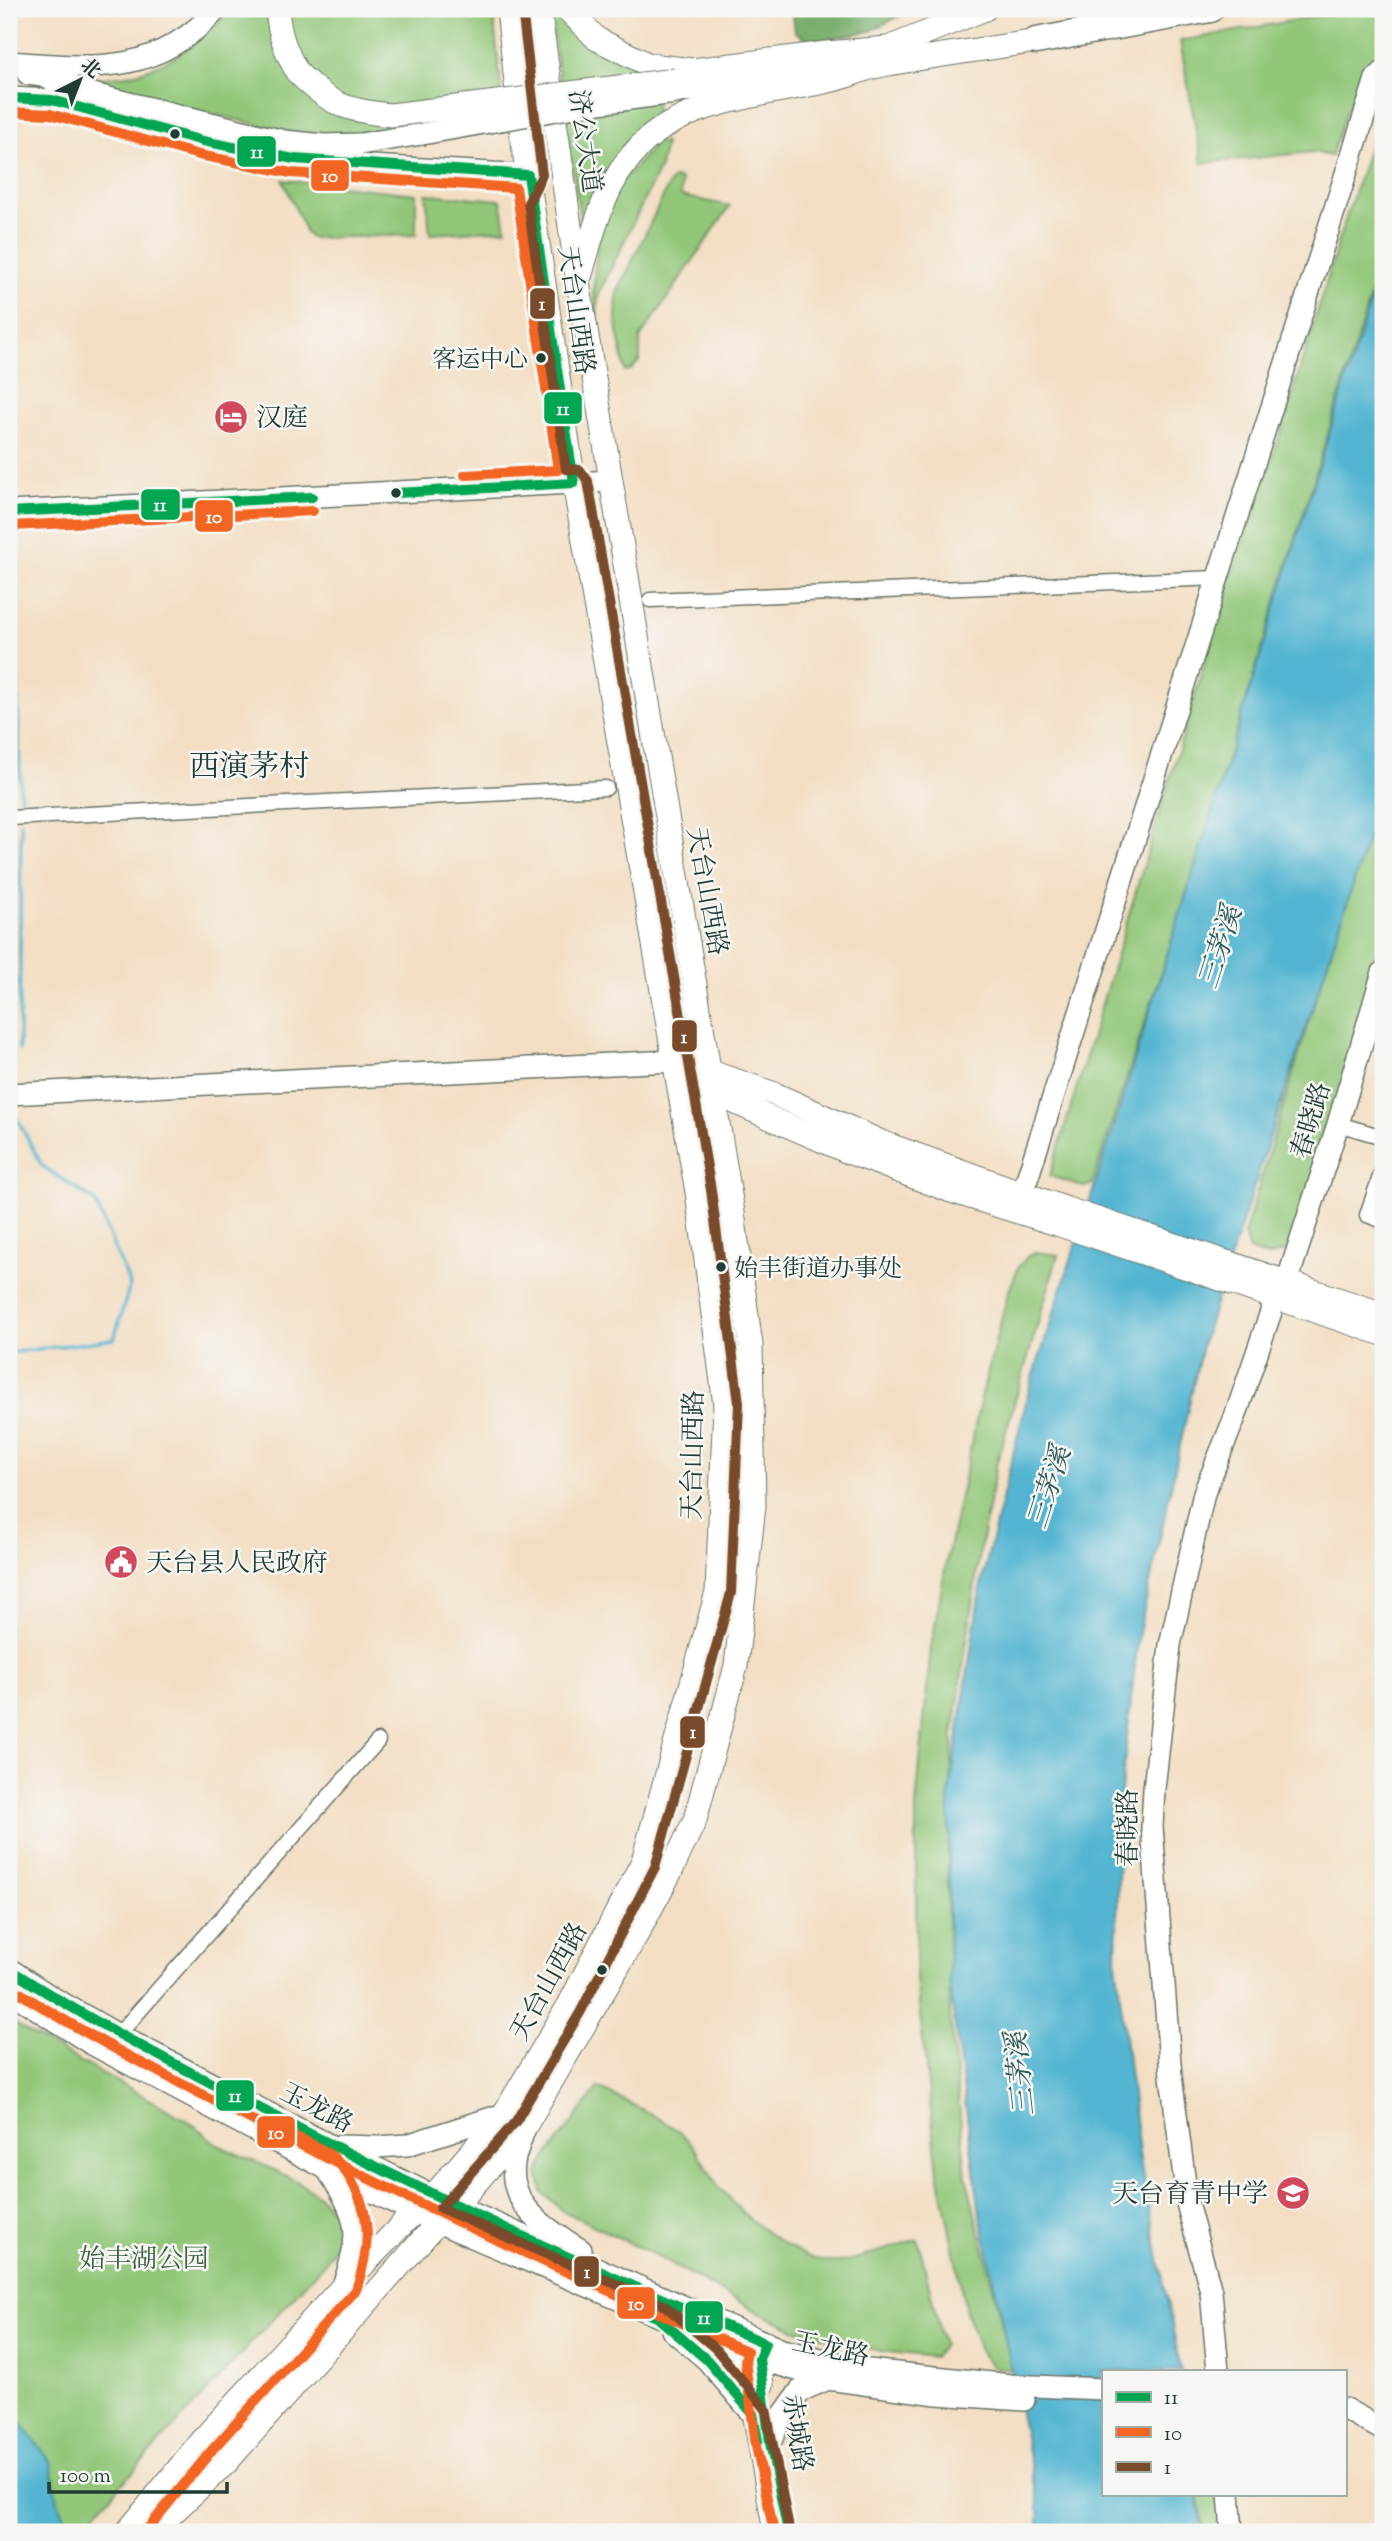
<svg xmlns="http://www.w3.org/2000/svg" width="1392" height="2541" viewBox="0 0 1392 2541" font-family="'Sorts Mill Goudy','Noto Serif SC',serif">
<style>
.green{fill:#92c779;stroke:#588256;stroke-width:2}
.forest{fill:#75ac69;stroke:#4a744e;stroke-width:2}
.water{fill:#52b5d1;stroke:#387982;stroke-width:2}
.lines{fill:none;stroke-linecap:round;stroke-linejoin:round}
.stream{stroke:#52b5d1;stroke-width:3.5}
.street-casing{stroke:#697566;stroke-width:17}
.secondary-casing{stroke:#697566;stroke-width:24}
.primary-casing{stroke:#697566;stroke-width:25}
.highway-casing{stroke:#697566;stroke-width:29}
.street{stroke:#fff;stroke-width:14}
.secondary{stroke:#fff;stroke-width:21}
.primary{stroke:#fff;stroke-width:23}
.highway{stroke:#fff;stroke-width:26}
.secondary-bridge-casing{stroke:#697566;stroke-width:24;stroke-linecap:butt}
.primary-bridge-casing{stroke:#697566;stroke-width:25;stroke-linecap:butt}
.secondary-bridge{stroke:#fff;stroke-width:21}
.primary-bridge{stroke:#fff;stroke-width:23}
.bus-1-casing{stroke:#f6f6f2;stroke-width:16}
.bus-2-casing{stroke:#f6f6f2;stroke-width:16}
.bus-3-casing{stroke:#f6f6f2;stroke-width:16}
.bus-1{stroke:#00a651;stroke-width:10}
.bus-2{stroke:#f26522;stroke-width:10}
.bus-3{stroke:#7a4b2a;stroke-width:10}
.bus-dot{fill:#1f3d34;stroke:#f6f6f2;stroke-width:2.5}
.labels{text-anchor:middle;stroke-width:5;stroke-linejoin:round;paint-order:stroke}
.bus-label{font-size:24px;fill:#1f3d34;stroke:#f6f6f2;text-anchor:end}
.street-label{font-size:26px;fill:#1f3d34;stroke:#f6f6f2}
.poi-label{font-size:26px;fill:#1f3d34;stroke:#f6f6f2;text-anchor:start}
.park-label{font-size:26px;fill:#3c6045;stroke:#f6f6f2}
.water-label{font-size:28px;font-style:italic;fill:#2c5b5b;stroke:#f6f6f2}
.quarter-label{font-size:30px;fill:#1f3d34;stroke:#f6f6f2}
.line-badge{stroke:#f6f6f2;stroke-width:2.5}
.badge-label{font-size:19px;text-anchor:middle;font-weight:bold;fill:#fff}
</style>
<rect width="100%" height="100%" fill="#f6f6f2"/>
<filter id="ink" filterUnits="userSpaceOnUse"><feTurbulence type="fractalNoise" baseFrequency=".0143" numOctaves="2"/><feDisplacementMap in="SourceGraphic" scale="14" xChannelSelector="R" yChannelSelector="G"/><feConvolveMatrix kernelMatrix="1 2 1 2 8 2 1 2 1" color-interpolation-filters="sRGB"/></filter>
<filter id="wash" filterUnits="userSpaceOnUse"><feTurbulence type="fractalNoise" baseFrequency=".00686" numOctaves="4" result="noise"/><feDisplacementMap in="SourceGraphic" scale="28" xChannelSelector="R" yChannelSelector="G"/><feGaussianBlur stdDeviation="1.57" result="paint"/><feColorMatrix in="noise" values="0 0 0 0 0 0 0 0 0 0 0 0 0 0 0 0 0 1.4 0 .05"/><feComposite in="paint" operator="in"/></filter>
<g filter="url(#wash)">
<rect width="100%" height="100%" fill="#f3dec3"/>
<path class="green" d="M 231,9 L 493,9 L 503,109 L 394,131 L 343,135 L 297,134 L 92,85 L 91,79 C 106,77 122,77 136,73 C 175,63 204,38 231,9 Z
M 549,9 L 560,9 L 646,71 L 659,120 L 583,237 Z
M 1357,9 L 1383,9 L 1383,47 L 1360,78 L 1347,109 L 1331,156 L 1313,152 L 1202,163 L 1180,41 Z
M 1383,105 L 1383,254 L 1184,902 L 1092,1185 L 1084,1187 L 1050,1176 L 1231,576 L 1280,435 L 1341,233 Z
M 657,142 L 665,143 L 660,167 L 598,296 L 597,318 L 593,293 L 597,244 L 613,191 Z
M 674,178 L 681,180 L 681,196 L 730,206 L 640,338 L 640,360 L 631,370 L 625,371 L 616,319 L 617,293 L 670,182 Z
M 283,180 L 416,194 L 416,235 L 311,238 L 306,233 Z
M 426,194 L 501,200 L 506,229 L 430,234 Z
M 1383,791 L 1383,964 L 1291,1249 L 1268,1257 L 1249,1250 L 1244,1235 L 1324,972 Z
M 1037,1252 L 1058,1255 L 996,1465 L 979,1556 L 953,1735 L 947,1883 L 950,2015 L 966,2176 L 1013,2370 L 993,2367 L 981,2354 L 966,2311 L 938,2172 L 916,1980 L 916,1805 L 931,1647 L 948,1553 L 981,1398 L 1008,1293 L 1019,1266 L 1029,1255 Z
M 9,2020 C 67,2058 131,2086 190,2123 C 201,2129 209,2140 220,2146 C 253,2163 321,2182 336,2218 C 344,2236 334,2248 325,2262 L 78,2532 L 9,2532 Z
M 598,2088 C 624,2101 673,2122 691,2143 C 702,2157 709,2174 720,2188 C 743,2217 802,2267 840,2262 C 866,2258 893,2246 918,2239 L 943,2345 L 934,2357 L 881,2351 L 794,2329 L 758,2312 L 653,2254 L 563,2211 L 542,2192 L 538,2173 L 545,2159 Z
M 1199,2494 L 1225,2494 L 1227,2532 L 1203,2532 Z"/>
<path class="forest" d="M 792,9 L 912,9 L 871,31 L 809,42 L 795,31 Z"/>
<path class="water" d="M 1383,261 L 1383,794 L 1203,1341 L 1138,1637 L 1120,1800 L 1116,1962 L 1140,2161 L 1181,2371 L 1103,2371 L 1103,2494 L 1198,2494 L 1201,2532 L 1038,2532 L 1038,2502 L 980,2214 L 949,1981 L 949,1794 L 981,1584 L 1029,1390 L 1126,1088 Z
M 9,2407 L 51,2462 L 58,2502 L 72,2532 L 9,2532 Z"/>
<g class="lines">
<path class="stream" d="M 9,351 L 13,503
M 13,518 L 21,815
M 19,1050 L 21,822
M 9,1353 L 114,1339 L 130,1285 L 95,1201 L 42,1166 L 18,1120"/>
</g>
</g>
<g filter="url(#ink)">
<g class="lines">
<g class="street-casing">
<path id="street" d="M 650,600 L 1219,578
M 9,818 L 606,788
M 1338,1124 L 1383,1137
M 1383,1168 L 1367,1215 L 1383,1221
M 118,2035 L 378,1741"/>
</g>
<g class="secondary-casing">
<path id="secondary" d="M 9,62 C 93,68 155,77 217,9
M 28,74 L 42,76 L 96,95 L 84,94
M 675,93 L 834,68 L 861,68
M 96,95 L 284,141 L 324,145 L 360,144 L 422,134
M 9,98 L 52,100 L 203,141 L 294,159 L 371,166 L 528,175
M 9,512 L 611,481
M 9,1094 L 672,1061
M 1023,1192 L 1376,79 L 1383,72
M 1287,1282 L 1338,1124 L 1383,972
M 9,1969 L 53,1998 L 118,2035 L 331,2146 L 433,2196 L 782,2350 L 868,2370 L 1011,2385 L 1103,2389
M 9,1991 L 90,2043 L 327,2169 L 414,2212 L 759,2359 L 828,2379 L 937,2394 L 1024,2400
M 526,2125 C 522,2137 516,2150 514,2163 C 508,2207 549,2230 581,2250
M 339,2146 L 377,2147 L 407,2145 L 504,2114
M 328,2171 C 359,2218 362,2232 343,2286
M 672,2330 L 707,2360 L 753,2414
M 1218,2371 L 1211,2291 L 1188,2207 L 1171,2076 L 1152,1827 L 1154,1789 L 1170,1645 L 1204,1493 L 1235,1417 L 1276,1297
M 1345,2409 L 1383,2430
M 770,2443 L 781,2418 L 800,2391 L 828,2379
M 1229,2494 L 1232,2532"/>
</g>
<g class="primary-casing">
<path id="primary" d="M 277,9 C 279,33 285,50 297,72
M 567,9 L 597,39 L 649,65 L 693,70 L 826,53 L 888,48 L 985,9
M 581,274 C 594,227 605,182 640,146 C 686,99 773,94 833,80 C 847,77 860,70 874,67 C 927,56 982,50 1036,41
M 672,1061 L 713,1093 L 846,1151 L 951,1191 L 1060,1225 L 1383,1334
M 699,1068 L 772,1093 L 881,1142 L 1067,1209 L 1383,1314
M 748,2336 L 744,2354 L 775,2532
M 762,2385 L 759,2359 L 765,2343
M 127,2532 L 201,2441 L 343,2286 L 414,2212 L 433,2196 L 504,2114 L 569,2005 L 643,1861 L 717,1592 L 725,1405 L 697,1192 L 574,483 L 522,137 L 508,9
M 152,2532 L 227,2462 L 438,2222 L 456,2206 L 526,2125 L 636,1936 L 671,1871 L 695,1820 L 736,1666 L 754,1506 L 751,1345 L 733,1213 L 578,282 L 539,9"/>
</g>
<g class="highway-casing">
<path id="highway" d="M 1036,41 L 1210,9"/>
</g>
<use href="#street" class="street"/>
<use href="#secondary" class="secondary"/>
<use href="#primary" class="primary"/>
<use href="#highway" class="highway"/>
<g class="secondary-bridge-casing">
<path id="secondary-bridge" d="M 422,134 L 591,104 L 675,93"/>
</g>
<g class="primary-bridge-casing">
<path id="primary-bridge" d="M 297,72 C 329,104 346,111 391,115 L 675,80"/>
</g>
<use href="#secondary-bridge" class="secondary-bridge"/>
<use href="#primary-bridge" class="primary-bridge"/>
<g class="bus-1-casing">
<path id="bus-1" d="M 9,98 L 52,100 L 203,141 L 294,159 L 528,175 L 574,483 L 396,493
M 9,512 L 312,497
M 9,1969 C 88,2020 171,2062 255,2106 C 422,2192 592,2270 765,2343 L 759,2359 L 770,2443 L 788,2532
M 644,2312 L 657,2317 L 707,2360 L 753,2414 L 758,2441"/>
</g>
<g class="bus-2-casing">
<path id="bus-2" d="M 9,112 L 50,114 L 199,155 L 291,173 L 516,188 L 558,470 L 465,475
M 10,526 L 313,511
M 9,1986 C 84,2035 165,2075 244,2116 C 409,2201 577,2279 747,2351 L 745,2361 L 756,2446 L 774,2532
M 145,2532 L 212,2450 L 356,2290 C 370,2249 373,2215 349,2177 C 344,2169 339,2162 332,2156 C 320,2147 306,2142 294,2136"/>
</g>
<g class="bus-3-casing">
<path id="bus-3" d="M 522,9 L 542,175 L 528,203 L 566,469 L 580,470 L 588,481 L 711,1190 L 739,1403 L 731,1593 L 655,1867 L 581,2011 L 516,2121 L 440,2208 L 664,2305 L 716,2349 L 766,2409 L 789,2529"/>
</g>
<use href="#bus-1" class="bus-1"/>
<use href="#bus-2" class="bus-2"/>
<use href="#bus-3" class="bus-3"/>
</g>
</g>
<defs>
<g id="hotel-disc" transform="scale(1.75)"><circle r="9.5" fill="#d1495b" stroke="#f6f6f2"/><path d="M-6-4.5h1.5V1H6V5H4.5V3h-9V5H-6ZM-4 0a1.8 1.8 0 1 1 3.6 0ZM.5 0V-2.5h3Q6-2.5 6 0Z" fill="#fff"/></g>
<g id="civic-disc" transform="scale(1.75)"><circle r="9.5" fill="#d1495b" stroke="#f6f6f2"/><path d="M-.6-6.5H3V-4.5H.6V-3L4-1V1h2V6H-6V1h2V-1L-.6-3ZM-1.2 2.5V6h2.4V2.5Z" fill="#fff"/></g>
<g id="school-disc" transform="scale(1.75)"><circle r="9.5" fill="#d1495b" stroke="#f6f6f2"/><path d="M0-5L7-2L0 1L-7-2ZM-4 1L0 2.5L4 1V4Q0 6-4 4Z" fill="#fff"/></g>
</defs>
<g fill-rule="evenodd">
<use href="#hotel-disc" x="231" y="417"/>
<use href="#civic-disc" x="121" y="1562"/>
<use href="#school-disc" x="1293" y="2193"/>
</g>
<g class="bus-dot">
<circle cx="175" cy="134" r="6"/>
<circle cx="541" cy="358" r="6"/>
<circle cx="396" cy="493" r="6"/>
<circle cx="721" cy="1267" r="6"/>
<circle cx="602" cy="1970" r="6"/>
</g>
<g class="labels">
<g class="bus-label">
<text x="528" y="367">客运中心</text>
<text x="734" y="1276" text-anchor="start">始丰街道办事处</text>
</g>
<g class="street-label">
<text transform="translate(586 141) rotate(82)" y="9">济公大道</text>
<text transform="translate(577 310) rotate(82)" y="9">天台山西路</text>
<text transform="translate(708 891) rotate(80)" y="9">天台山西路</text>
<text transform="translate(1310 1120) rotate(-73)" y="9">春晓路</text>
<text transform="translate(692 1455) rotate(-89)" y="9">天台山西路</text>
<text transform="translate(1127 1828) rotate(-90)" y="9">春晓路</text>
<text transform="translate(548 1981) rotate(-61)" y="9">天台山西路</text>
<text transform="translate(317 2107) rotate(27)" y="9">玉龙路</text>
<text transform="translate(831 2348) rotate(12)" y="9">玉龙路</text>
<text transform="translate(798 2433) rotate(81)" y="9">赤城路</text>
</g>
<g class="poi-label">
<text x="256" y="426">汉庭</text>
<text x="146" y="1571">天台县人民政府</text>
<text x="1268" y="2202" text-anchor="end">天台育青中学</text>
</g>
<g class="park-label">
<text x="144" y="2267">始丰湖公园</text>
</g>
<g class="water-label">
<text transform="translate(1219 947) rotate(-72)" y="10">三茅溪</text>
<text transform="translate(1048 1487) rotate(-72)" y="10">三茅溪</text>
<text transform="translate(1019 2074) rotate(-96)" y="10">三茅溪</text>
</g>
<g class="quarter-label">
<text x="249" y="776">西演茅村</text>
</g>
</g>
<g class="line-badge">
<rect x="236" y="135" width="41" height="33" rx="7" fill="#00a651"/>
<rect x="310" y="159" width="40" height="33" rx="7" fill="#f26522"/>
<rect x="529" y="287" width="27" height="33" rx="7" fill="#7a4b2a"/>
<rect x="543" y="391" width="40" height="34" rx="7" fill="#00a651"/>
<rect x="140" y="488" width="41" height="33" rx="7" fill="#00a651"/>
<rect x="194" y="499" width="40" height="34" rx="7" fill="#f26522"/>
<rect x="671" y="1019" width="27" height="34" rx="7" fill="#7a4b2a"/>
<rect x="679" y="1715" width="27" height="34" rx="7" fill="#7a4b2a"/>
<rect x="215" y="2079" width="40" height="33" rx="7" fill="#00a651"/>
<rect x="256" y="2115" width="40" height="34" rx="7" fill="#f26522"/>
<rect x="573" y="2255" width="27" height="33" rx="7" fill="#7a4b2a"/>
<rect x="616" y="2286" width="40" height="34" rx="7" fill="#f26522"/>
<rect x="684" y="2300" width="40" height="34" rx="7" fill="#00a651"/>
</g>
<g class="badge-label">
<text x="257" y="158">11</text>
<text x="330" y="182">10</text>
<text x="542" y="310">1</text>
<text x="563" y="415">11</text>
<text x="160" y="511">11</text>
<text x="214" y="523">10</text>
<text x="684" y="1043">1</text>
<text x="693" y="1738">1</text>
<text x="235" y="2102">11</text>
<text x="276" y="2139">10</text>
<text x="587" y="2278">1</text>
<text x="636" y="2310">10</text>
<text x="704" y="2324">11</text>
</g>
<rect width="1392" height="2541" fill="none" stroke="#f6f6f2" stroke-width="35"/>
<rect x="1102" y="2370" width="245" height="126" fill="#f6f6f2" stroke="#a0aca6" stroke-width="2"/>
<rect x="1116" y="2392" width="35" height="10" fill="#00a651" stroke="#a0aca6" stroke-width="2"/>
<text x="1164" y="2404" font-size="21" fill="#1f3d34">11</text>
<rect x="1116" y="2427" width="35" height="10" fill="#f26522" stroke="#a0aca6" stroke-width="2"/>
<text x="1164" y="2440" font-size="21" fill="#1f3d34">10</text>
<rect x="1116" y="2462" width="35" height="10" fill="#7a4b2a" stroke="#a0aca6" stroke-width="2"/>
<text x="1164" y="2474" font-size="21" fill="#1f3d34">1</text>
<g transform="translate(80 80) rotate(42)" stroke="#f6f6f2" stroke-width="5" paint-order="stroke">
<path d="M0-5L12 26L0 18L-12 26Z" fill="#1f3d34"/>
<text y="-10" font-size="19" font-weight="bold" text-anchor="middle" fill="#1f3d34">北</text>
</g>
<path d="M49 2482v10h178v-10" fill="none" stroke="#1f3d34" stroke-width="3.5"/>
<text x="60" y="2482" font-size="21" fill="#1f3d34" stroke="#f6f6f2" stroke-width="5" paint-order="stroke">100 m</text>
</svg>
